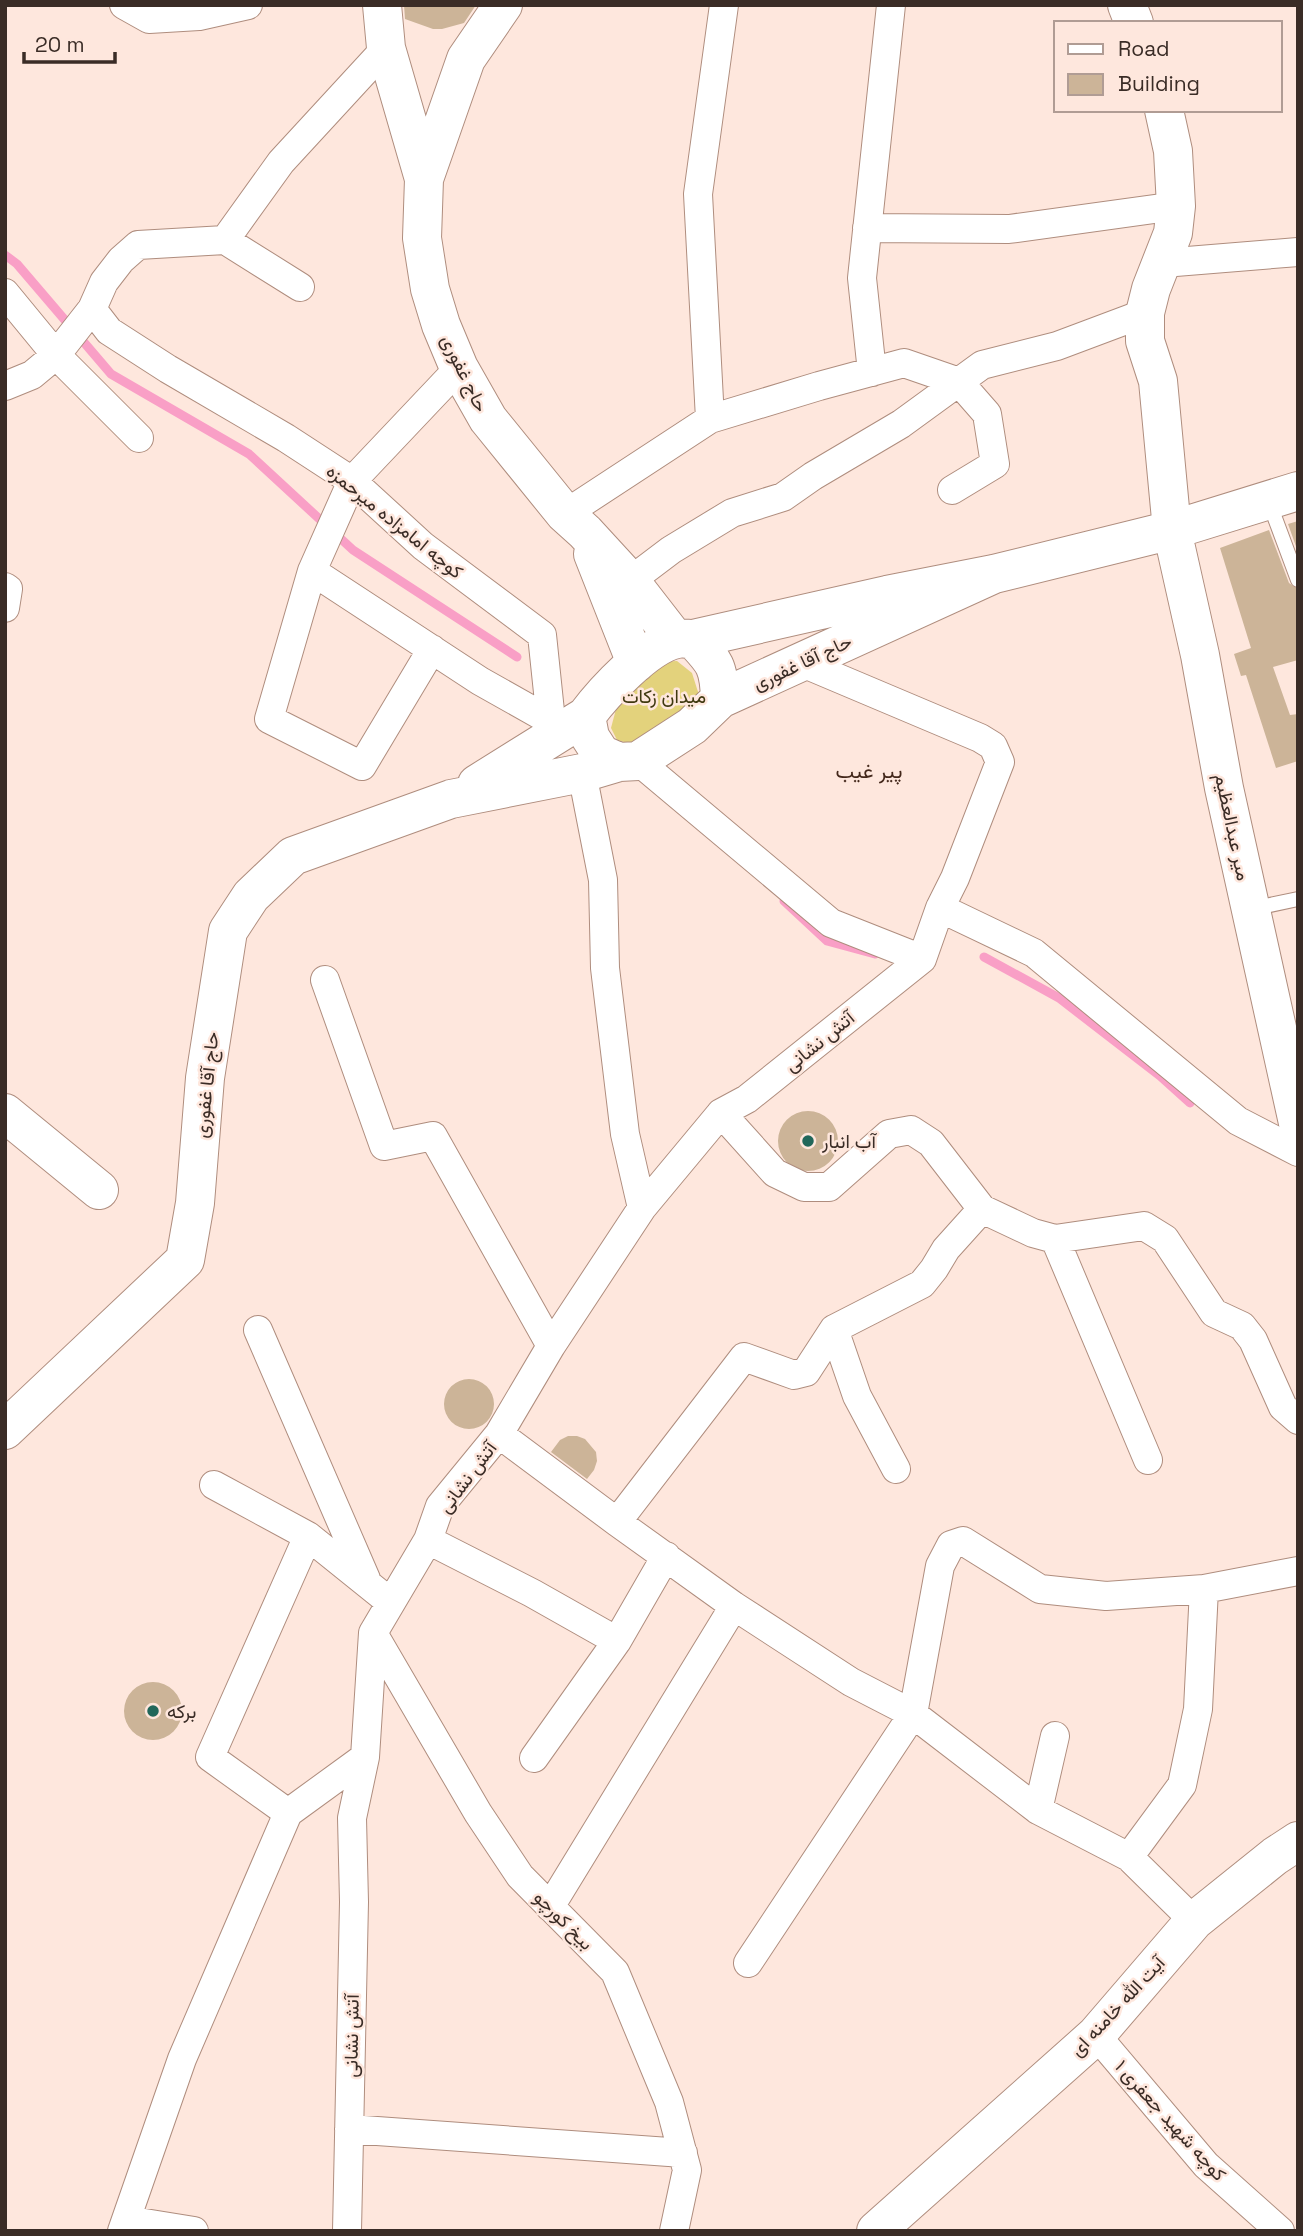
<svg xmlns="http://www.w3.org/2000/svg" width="1303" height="2236" viewBox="0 0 1303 2236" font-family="'Space Grotesk',Vazirmatn,sans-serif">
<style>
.green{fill:#e3d27c}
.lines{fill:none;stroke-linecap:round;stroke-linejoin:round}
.stream{stroke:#f99fc6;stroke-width:9}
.building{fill:#ccb498}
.lane-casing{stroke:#af8d7e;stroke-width:16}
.street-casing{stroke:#af8d7e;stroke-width:30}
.secondary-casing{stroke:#af8d7e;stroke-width:40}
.lane{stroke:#fff;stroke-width:14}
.street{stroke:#fff;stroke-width:28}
.secondary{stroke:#fff;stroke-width:38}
.poi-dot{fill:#21675a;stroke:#fee7dd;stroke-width:2.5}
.labels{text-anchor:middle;stroke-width:5;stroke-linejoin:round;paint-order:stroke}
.street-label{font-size:19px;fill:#3a2c26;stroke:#fee7dd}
.park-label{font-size:19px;fill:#3f380f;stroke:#fee7dd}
.poi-label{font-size:19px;fill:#3a2c26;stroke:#fee7dd;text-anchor:start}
.neighbourhood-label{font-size:21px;fill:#43271a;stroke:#fee7dd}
</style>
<rect width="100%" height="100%" fill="#fee7dd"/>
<path class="green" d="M 677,661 L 692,673 L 699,695 L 688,716 L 631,744 L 617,740 L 611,728 L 616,709 L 657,662 Z"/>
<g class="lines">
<path class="stream" d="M 5,255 L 17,264 L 111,374 L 249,454 L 353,550 L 517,657
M 784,901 L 827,941 L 875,954
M 984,957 L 1059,998 L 1160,1076 L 1190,1103"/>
</g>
<path class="building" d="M 404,5 L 476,5 L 464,23 L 442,29 L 433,29 L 405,19 Z
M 1298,521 L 1298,552 L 1288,524 Z
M 1269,530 L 1289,583 L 1298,589 L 1298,660 L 1273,667 L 1290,715 L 1298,714 L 1298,761 L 1276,768 L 1246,675 L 1241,676 L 1234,654 L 1251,648 L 1220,548 Z
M778 1141a30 30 0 1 1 60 0a30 30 0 1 1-60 0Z
M444 1404a25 25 0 1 1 50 0a25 25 0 1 1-50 0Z
M 568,1436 L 577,1436 L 585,1439 L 596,1452 L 597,1461 L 594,1470 L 587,1479 L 551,1452 L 560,1440 Z
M124 1711a29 29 0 1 1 58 0a29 29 0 1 1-58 0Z"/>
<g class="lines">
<g class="lane-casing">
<path id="lane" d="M 1269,502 L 1298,580
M 1251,909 L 1298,899"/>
</g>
<g class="street-casing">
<path id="street" d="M 124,5 L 149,19 L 199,16 L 248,5
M 867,228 L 1009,229 L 1176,206
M 225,240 L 300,287
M 1163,263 L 1298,252
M 5,293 L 56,355 L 139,438
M 92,309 L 109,331 L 168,369 L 286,438 L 352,481 L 423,546 L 542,635 L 551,721 L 562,732
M 459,368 L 352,481 L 312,571 L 480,681 L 551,721
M 872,372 L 862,278 L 891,5
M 5,386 L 32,375 L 56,355 L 92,309 L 104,282 L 121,260 L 138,245 L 225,240 L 281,162 L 386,48
M 710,419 L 698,194 L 724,5
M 565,514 L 710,419 L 819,386 L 904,363 L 959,382 L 987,414 L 995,464 L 952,490
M 312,571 L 269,719 L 362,766 L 432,649
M 630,581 L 671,550 L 732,513 L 783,497 L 813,476 L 901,424 L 982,365 L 1057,346 L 1145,313
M 5,587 L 8,589 L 5,608
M 800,662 L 980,738 L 993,746 L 1000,762 L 955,878 L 940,908
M 638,761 L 831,923 L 922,959 L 940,908 L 1034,953 L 1238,1121 L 1298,1152
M 582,773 L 603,880 L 605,968 L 625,1134 L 642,1208
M 325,980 L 384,1146 L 433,1136 L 551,1346
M 721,1113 L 775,1173 L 804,1187 L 829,1187 L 889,1134 L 911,1130 L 931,1143 L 982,1209
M 1055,1239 L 1148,1460
M 834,1329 L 857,1396 L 896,1469
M 258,1330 L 366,1579
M 499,1434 L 617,1522 L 734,1606 L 851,1682 L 913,1714 L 1038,1810 L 1129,1857 L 1194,1921
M 214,1485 L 308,1536
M 617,1522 L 744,1357 L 794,1375 L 806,1372 L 834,1329 L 922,1284 L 934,1269 L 946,1249 L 982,1209 L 1033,1233 L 1055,1239 L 1144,1226 L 1165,1239 L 1214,1313 L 1242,1326 L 1253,1340 L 1283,1407 L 1298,1420
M 428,1540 L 532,1593 L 617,1641
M 373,1633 L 478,1813 L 520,1876 L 615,1972 L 669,2102 L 687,2170 L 674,2231
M 534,1758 L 617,1641 L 666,1556
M 1038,1810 L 1055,1736
M 288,1813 L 210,1757 L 308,1536 L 390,1602
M 1129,1857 L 1182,1785 L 1198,1709 L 1204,1589
M 550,1907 L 734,1606
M 748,1963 L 913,1714 L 940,1566 L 951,1545 L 963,1541 L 1040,1589 L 1106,1596 L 1204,1589 L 1298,1571
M 1096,2035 L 1206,2165 L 1280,2231
M 349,2129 L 683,2153
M 126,2220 L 194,2231
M 122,2231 L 182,2059 L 288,1813 L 365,1757
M 347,2231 L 354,1902 L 352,1818 L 365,1757 L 373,1633 L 428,1540 L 440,1506 L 499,1434 L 551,1346 L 642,1208 L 721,1113 L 747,1099 L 922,959"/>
</g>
<g class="secondary-casing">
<path id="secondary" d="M 382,5 L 386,48 L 424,179
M 503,5 L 466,59 L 424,179 L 422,238 L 430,289 L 441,325 L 459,368 L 488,419 L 565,514 L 585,532 L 630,581 L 675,639
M 1127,5 L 1134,23
M 1164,110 L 1173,151 L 1176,206 L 1173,233 L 1151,289 L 1145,313 L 1145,341 L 1158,381 L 1172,530 L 1200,655 L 1224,788 L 1298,1123
M 593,554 L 636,663
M 693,639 L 887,595 L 994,574 L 1172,530 L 1298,491
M 720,699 C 719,667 715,662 693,639 C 688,639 682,638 677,639 C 647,645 604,692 586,716 L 590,737 L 601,754 L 619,762 L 638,761 L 692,726 L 720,699 L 994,574
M 477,784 L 586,716
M 5,1113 L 99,1190
M 5,1430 L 185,1260 L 195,1203 L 205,1078 L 228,931 L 251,896 L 293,856 L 451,799 L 582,773 L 619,762
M 876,2231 L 1096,2035 L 1194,1921 L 1275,1856 L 1298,1841"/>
</g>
<use href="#lane" class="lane"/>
<use href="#street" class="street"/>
<use href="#secondary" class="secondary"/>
</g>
<g class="poi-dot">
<circle cx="808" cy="1141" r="7"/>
<circle cx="153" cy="1711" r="7"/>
</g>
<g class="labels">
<g class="street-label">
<text transform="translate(465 373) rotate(64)" y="7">حاج غفوری</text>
<text transform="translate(395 521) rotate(39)" y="7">کوچه امامزاده میرحمزه</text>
<text transform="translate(802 662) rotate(-25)" y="7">حاج آقا غفوری</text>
<text transform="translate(1233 827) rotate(78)" y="7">میر عبدالعظیم</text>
<text transform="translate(819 1041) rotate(-39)" y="7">آتش نشانی</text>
<text transform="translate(206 1085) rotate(-84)" y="7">حاج آقا غفوری</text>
<text transform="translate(467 1477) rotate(-53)" y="7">آتش نشانی</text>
<text transform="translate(564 1920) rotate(45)" y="7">بیخ کورچو</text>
<text transform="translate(1117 2006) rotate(-47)" y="7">آیت الله خامنه ای</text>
<text transform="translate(351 2036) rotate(-89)" y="7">آتش نشانی</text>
<text transform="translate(1171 2120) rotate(48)" y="7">کوچه شهید جعفری ۱</text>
</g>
<g class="park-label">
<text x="664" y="703">میدان زکات</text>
</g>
<g class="poi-label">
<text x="822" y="1148">آب انبار</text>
<text x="167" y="1718">برکه</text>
</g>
<g class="neighbourhood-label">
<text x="869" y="778">پیر غیب</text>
</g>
</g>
<rect width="1303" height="2236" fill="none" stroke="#3a2c26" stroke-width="14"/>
<rect x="1054" y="21" width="228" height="91" fill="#fee7dd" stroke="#b09c94" stroke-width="2"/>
<rect x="1068" y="44" width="35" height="10" fill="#ffffff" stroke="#b09c94" stroke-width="2"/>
<text x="1118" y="56" font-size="21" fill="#3a2c26">Road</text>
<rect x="1068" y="74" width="35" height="21" fill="#ccb498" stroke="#b09c94" stroke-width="2"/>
<text x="1118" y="91" font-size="21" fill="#3a2c26">Building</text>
<path d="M24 52v10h91v-10" fill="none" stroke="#3a2c26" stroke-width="3.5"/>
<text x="35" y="52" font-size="21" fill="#3a2c26" stroke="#fee7dd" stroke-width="5" paint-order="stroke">20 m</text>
</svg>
